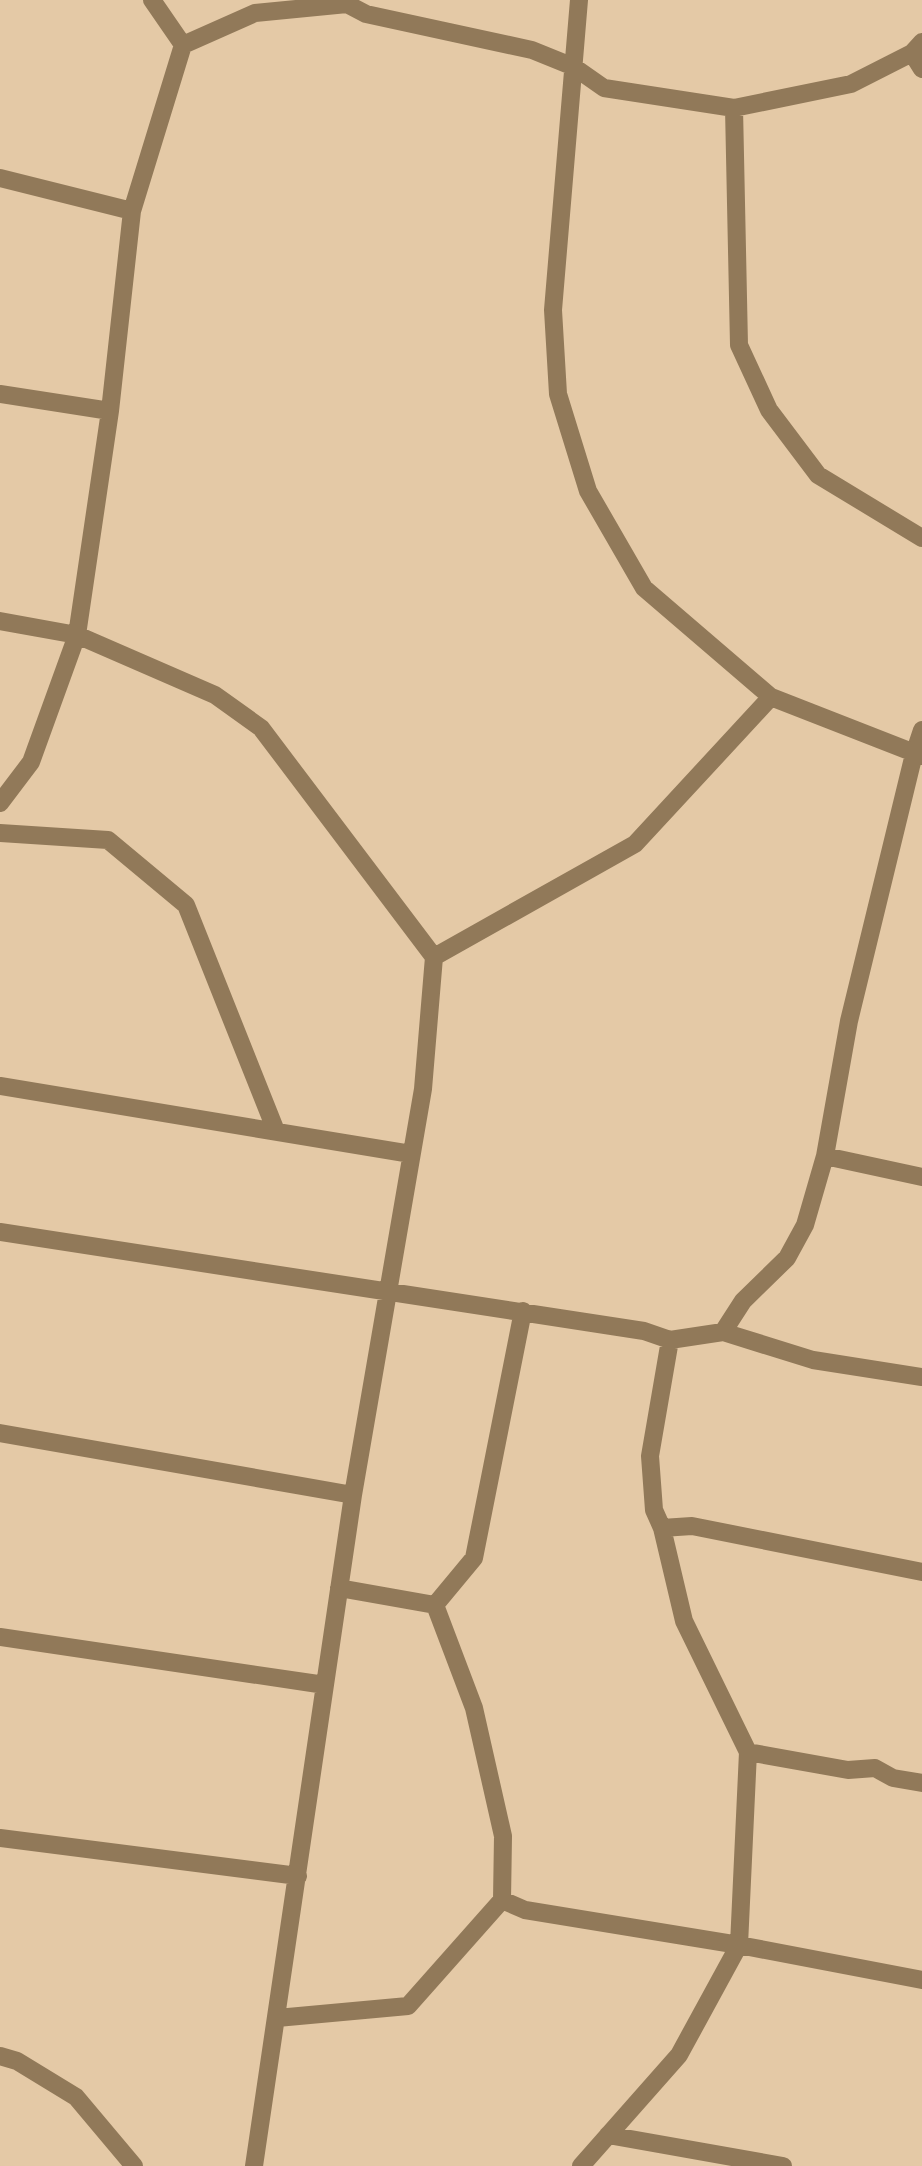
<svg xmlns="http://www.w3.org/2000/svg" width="922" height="2166" viewBox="0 0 922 2166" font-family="'IBM Plex Sans',sans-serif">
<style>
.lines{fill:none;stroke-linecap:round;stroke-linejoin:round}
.minor{stroke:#917959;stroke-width:18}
</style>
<rect width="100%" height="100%" fill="#e4c9a6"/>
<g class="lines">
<path class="minor" d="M 152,0 L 183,45
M 579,0 L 553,310 L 558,394 L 588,491 L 644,588 L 771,697 L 922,756
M 912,53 L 922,69
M 734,108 L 739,345 L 769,410 L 818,475 L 922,538
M 0,178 L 132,211
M 0,394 L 110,411
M 0,621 L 77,635 L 215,695 L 261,728 L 434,957 L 423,1089 L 353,1495 L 254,2166
M 0,803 L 31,762 L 77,635 L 110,411 L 132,211 L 183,45 L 255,13 L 347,4 L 366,14 L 532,50 L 574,67 L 604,88 L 734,108 L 851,84 L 912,53 L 922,42
M 0,833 L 108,840 L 186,905 L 276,1131
M 434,957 L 635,844 L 771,697
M 0,1086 L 411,1154
M 825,1156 L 922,1177
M 0,1232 L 644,1331 L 670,1340 L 723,1332 L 813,1360 L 922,1377
M 723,1332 L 743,1301 L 787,1258 L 805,1225 L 825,1156 L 849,1021 L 914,754 L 922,730
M 0,1433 L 353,1495
M 662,1528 L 692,1526 L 922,1572
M 339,1588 L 435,1605 L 474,1558 L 523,1311
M 435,1605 L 474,1708 L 503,1836 L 502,1900
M 0,1637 L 325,1685
M 748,1752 L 848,1770 L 875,1768 L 893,1778 L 922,1783
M 0,1838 L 298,1876
M 277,2018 L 408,2006 L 502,1900 L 525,1910 L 739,1945 L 922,1980
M 0,2056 L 17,2061 L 76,2097 L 134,2166
M 608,2135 L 783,2166
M 581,2166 L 679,2055 L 739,1945 L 748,1752 L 684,1621 L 662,1528 L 654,1510 L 650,1456 L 670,1340"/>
</g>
</svg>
